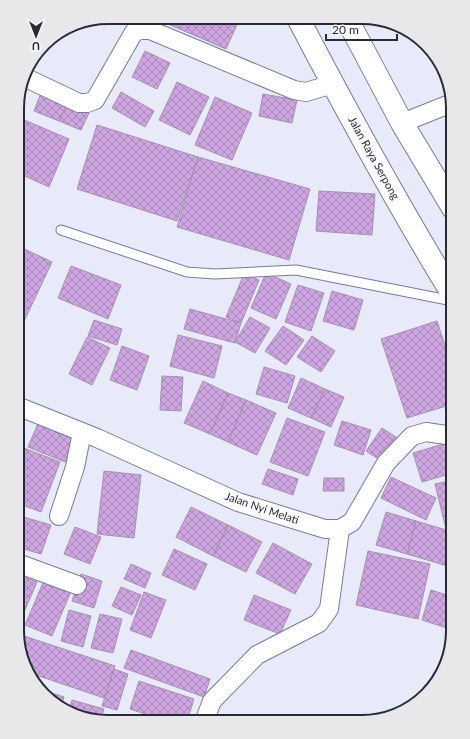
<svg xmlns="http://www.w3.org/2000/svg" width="470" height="739" viewBox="0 0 470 739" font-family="Lato,sans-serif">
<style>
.building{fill:url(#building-cross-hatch);stroke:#a491af}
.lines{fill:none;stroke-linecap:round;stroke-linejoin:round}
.lane-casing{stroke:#797b9b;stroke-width:11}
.street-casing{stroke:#797b9b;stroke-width:20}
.primary-casing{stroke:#797b9b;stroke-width:24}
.lane{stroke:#fff;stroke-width:9}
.street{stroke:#fff;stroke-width:18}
.primary{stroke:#fff;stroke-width:22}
.labels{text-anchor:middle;stroke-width:3;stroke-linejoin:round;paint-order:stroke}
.street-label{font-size:11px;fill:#292a38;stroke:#f9f9f9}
.rim{fill:none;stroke:#292a38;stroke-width:2}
</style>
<defs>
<pattern id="building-cross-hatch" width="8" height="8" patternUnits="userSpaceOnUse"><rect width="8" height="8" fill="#cca5e1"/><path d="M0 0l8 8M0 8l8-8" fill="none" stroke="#a687b7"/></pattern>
</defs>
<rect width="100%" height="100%" fill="#e9eaf9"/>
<path class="building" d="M 171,17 L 240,18 L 226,49 L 168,24 Z
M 145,51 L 170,63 L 157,89 L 132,77 Z
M 177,82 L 209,97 L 190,135 L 159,120 Z
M 121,92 L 154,111 L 145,127 L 112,108 Z
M 41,93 L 67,104 L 59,121 L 34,111 Z
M 263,94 L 297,100 L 292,123 L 259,116 Z
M 215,97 L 252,113 L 232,160 L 195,145 Z
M 67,104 L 89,113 L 81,130 L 59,121 Z
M 22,119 L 69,139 L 49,187 L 18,173 L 18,129 Z
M 97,125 L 198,157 L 177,221 L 77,189 Z
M 198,157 L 310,189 L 289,260 L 177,227 Z
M 319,191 L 375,194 L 372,235 L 316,231 Z
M 18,246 L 52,262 L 19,332 L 17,331 Z
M 71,266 L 121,285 L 108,319 L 58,298 Z
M 266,273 L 291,284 L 276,319 L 251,308 Z
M 244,274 L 259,280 L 241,323 L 226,317 Z
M 298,285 L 324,293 L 311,331 L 285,322 Z
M 332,291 L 363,300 L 354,330 L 323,321 Z
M 190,309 L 241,323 L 235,343 L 184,329 Z
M 250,317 L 270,328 L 255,353 L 235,342 Z
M 94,320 L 122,329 L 117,345 L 88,336 Z
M 437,321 L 453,370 L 453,404 L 407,418 L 381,339 Z
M 283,326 L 304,340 L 286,365 L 265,351 Z
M 178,335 L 222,346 L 214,378 L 170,366 Z
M 312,336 L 335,351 L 321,372 L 297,357 Z
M 87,337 L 110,348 L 92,385 L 69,374 Z
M 122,346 L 149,356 L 137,390 L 110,380 Z
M 264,367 L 295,376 L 287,403 L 256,394 Z
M 162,376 L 183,377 L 181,411 L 160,410 Z
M 301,378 L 325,389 L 311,418 L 288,408 Z
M 203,381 L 228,393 L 210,434 L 184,423 Z
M 325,389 L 344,397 L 331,427 L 311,418 Z
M 228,393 L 246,400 L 228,442 L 210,434 Z
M 246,400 L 276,413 L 257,455 L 228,442 Z
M 287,418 L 325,432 L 308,476 L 270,462 Z
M 39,421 L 75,435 L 65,462 L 28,447 Z
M 342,421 L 371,430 L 363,455 L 334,445 Z
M 382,428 L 399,439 L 383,462 L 366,451 Z
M 453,441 L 453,473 L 422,482 L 413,453 Z
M 24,448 L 60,462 L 41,512 L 17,503 L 17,465 Z
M 268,469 L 298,479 L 293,495 L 262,484 Z
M 104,471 L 141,475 L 134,538 L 97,534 Z
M 391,477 L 436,498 L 426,520 L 381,498 Z
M 324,478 L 344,478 L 344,491 L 323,491 Z
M 453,480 L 453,527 L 446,529 L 435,484 Z
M 191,507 L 228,525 L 213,556 L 176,537 Z
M 386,512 L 416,521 L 407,554 L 376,545 Z
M 17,515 L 51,525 L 41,554 L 17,547 Z
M 416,521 L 453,532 L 453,535 L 444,565 L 407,554 Z
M 228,525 L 262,542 L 246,572 L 213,556 Z
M 75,527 L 101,537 L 90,564 L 64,554 Z
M 453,535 L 453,568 L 444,565 Z
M 273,543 L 312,564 L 295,594 L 256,573 Z
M 174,549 L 207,564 L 195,590 L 162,575 Z
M 368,551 L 430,564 L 418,619 L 356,605 Z
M 131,564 L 151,573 L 145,588 L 124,579 Z
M 17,574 L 37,582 L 22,617 L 17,615 Z
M 81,574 L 102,581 L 94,608 L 72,601 Z
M 45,578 L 72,589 L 52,636 L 25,625 Z
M 121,587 L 141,595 L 132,615 L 112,606 Z
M 431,590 L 453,597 L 453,630 L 422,620 Z
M 144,592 L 166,600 L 151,638 L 130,630 Z
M 254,595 L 291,610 L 280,634 L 244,620 Z
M 69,610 L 91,616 L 83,647 L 61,641 Z
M 100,614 L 122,619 L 113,653 L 91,648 Z
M 18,634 L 115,666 L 104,698 L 30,673 L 24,665 Z
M 131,650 L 210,679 L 204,697 L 124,668 Z
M 114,669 L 128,674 L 117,710 L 102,706 Z
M 139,681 L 194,699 L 187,721 L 167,721 L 130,709 Z
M 42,690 L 64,697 L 61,706 L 53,703 Z
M 72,700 L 104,709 L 100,721 L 96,721 L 69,710 Z"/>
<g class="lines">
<g class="lane-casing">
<path id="lane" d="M 61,230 L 187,272 L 215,274 L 296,270 L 453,301"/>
</g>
<g class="street-casing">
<path id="street" d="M 24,77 L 79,103 L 87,103 L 95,100 L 134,32 L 141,30 L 150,30 L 294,90 L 306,92 L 333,84
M 402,123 L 452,103
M 17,406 L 97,438 L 238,502 L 325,529 L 340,529 L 352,522 L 386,463 L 412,436 L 426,432 L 453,436
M 59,516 L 75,467 L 82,432
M 17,563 L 77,585
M 204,722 L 212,701 L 257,655 L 319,623 L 329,609 L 340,529"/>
</g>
<g class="primary-casing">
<path id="primary" d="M 298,18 C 347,112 398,205 453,295
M 347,19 L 402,123 L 453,208"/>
</g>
<use href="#lane" class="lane"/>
<use href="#street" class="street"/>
<use href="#primary" class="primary"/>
</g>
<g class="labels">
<g class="street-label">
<text transform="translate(374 158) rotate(61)" y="4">Jalan Raya Serpong</text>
<text transform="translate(262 508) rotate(19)" y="4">Jalan Nyi Melati</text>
</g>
</g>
<path d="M0 0H470V739H0ZM108 24H362A84 84 0 0 1 446 108V631A84 84 0 0 1 362 715H108A84 84 0 0 1 24 631V108A84 84 0 0 1 108 24Z" fill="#e8e8ea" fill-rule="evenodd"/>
<path class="rim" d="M108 24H362A84 84 0 0 1 446 108V631A84 84 0 0 1 362 715H108A84 84 0 0 1 24 631V108A84 84 0 0 1 108 24Z"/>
<g transform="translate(36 36) rotate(180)" stroke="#f9f9f9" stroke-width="3" paint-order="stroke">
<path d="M0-3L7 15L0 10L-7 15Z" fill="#292a38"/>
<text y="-6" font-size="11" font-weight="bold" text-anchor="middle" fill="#292a38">U</text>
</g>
<path d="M326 34v6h71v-6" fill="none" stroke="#292a38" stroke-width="2"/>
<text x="332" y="34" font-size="12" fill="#292a38" stroke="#f9f9f9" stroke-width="3" paint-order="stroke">20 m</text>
</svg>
